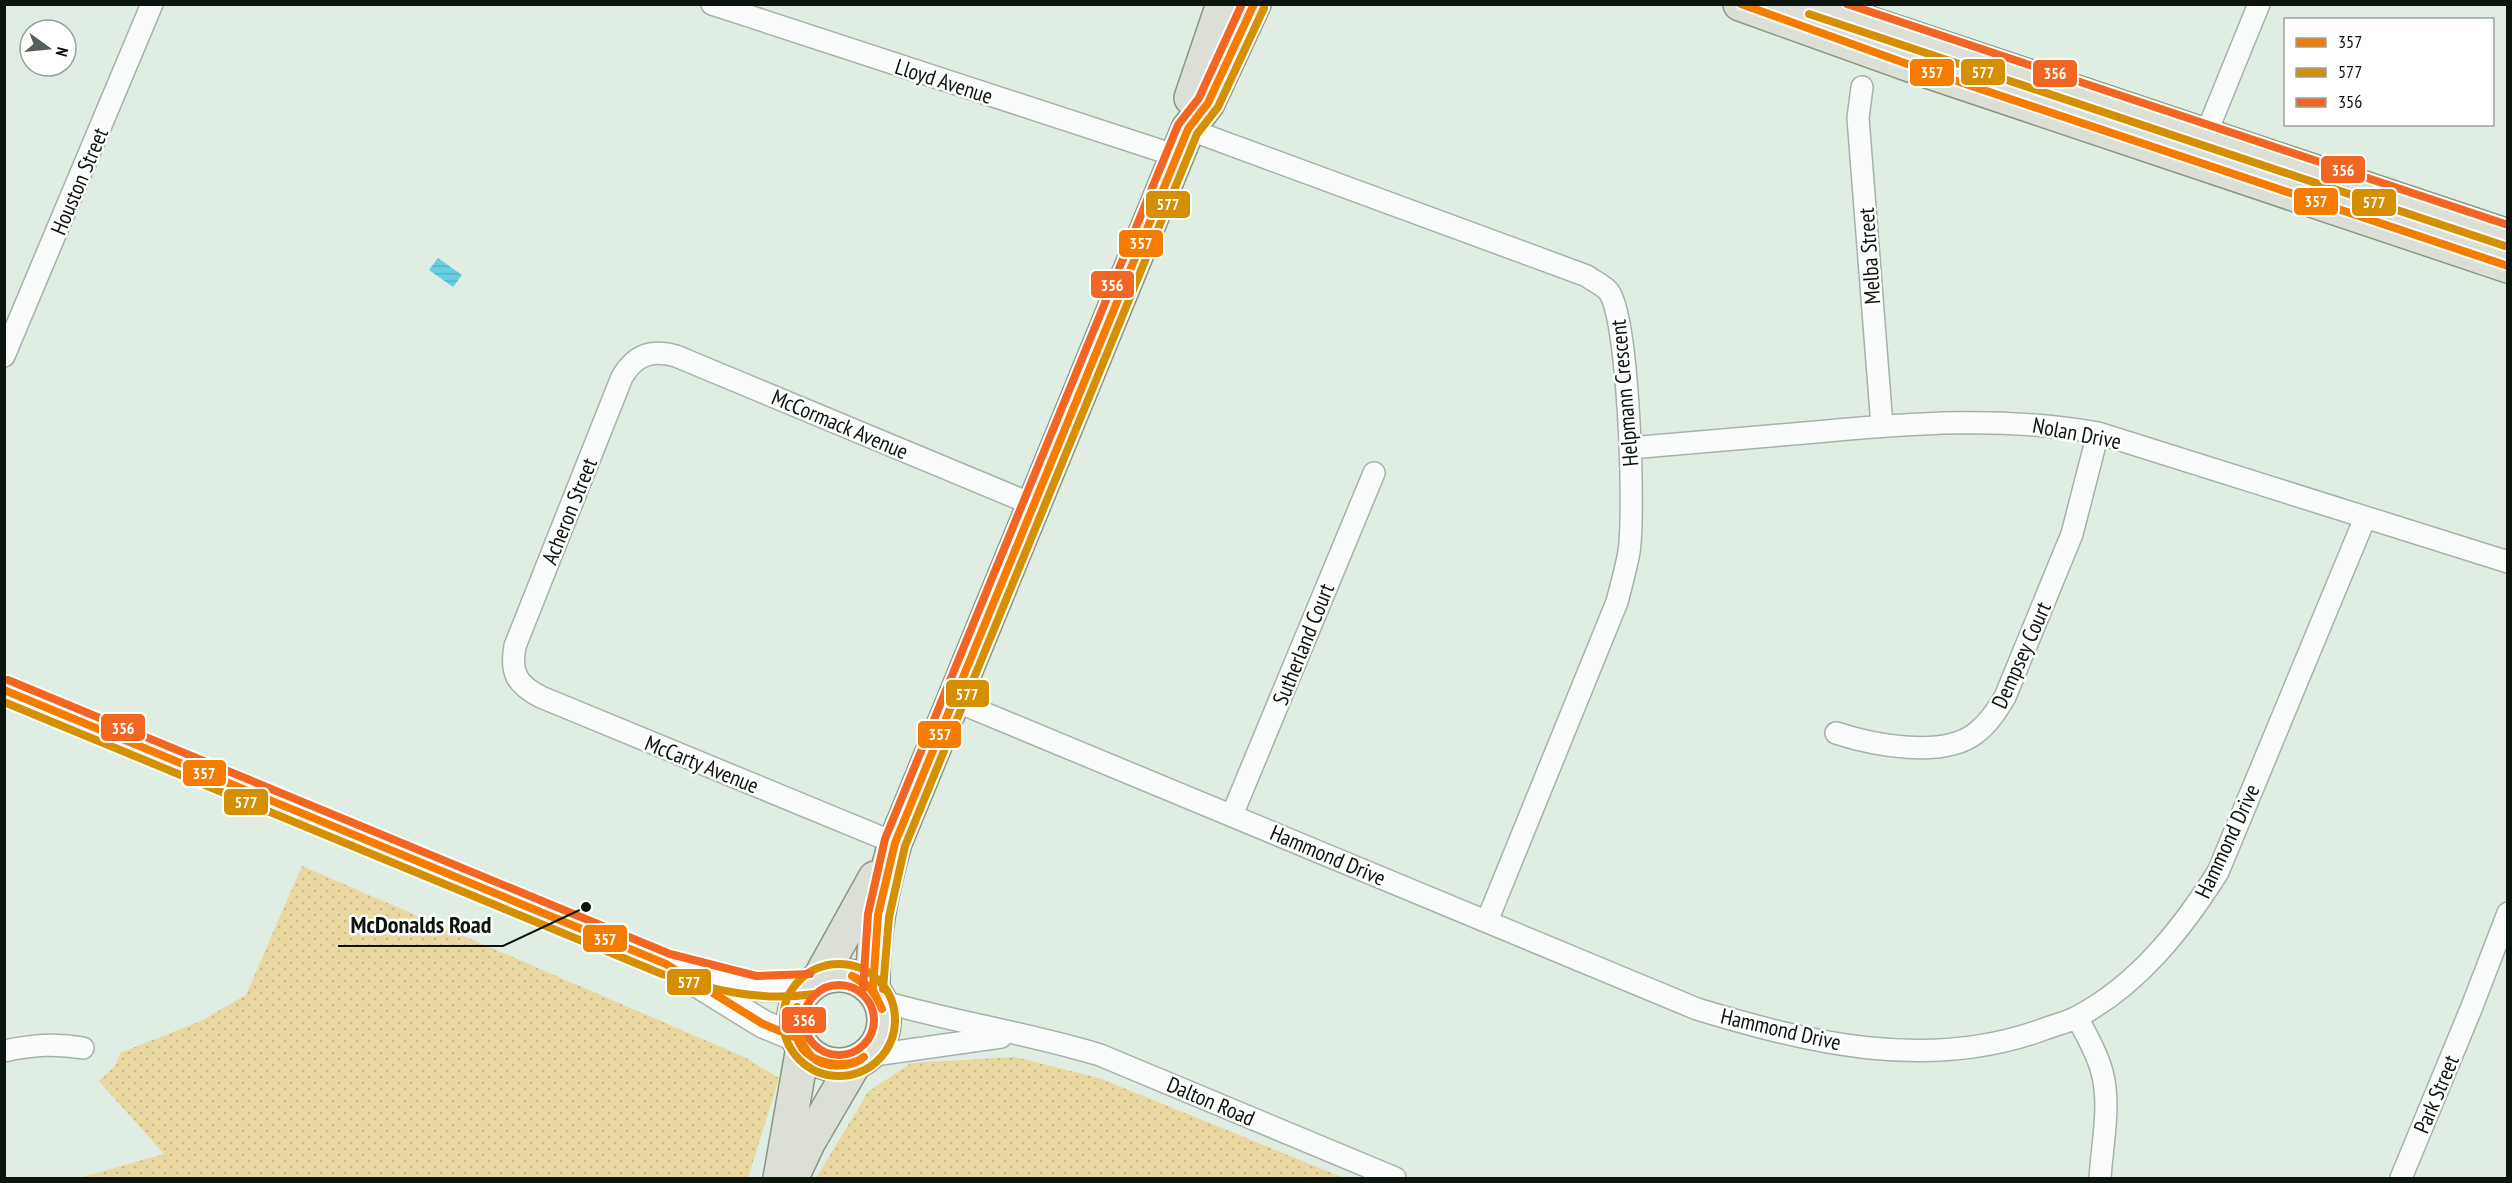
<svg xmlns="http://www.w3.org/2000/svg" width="2512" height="1183" viewBox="0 0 2512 1183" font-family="'PT Sans Narrow',sans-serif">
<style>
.park{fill:url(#park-dots)}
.water{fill:url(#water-rules)}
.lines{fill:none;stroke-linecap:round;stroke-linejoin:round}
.minor-casing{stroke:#a7b1aa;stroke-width:24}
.tertiary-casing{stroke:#a7b1aa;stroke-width:30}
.primary-casing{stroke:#8c9582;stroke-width:36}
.minor{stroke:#fafcfb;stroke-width:21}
.tertiary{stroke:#fafcfb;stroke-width:27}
.primary{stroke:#dbdfd5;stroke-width:33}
.bus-1-casing{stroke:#fff;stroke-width:12}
.bus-2-casing{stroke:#fff;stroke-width:12}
.bus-3-casing{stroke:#fff;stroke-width:12}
.bus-1{stroke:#f37c01;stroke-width:8}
.bus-2{stroke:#d49002;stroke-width:8}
.bus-3{stroke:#f26522;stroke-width:8}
.labels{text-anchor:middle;stroke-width:5;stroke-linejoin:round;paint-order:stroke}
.street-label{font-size:22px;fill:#0c140e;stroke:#fff}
.leader{fill:none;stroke:#0c140e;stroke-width:2}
.callout-dot{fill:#0c140e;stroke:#fff;stroke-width:2}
.callout-label{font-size:24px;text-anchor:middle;font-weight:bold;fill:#0c140e;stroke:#fff;stroke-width:5;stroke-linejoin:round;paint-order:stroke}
.line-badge{stroke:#fff;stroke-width:2}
.badge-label{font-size:16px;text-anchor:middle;font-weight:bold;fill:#fff}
</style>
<defs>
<pattern id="park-dots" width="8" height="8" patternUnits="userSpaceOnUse" patternTransform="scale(1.5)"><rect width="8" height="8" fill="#e9d8a0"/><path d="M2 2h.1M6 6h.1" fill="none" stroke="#c7b889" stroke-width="1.8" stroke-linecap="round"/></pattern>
<pattern id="water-rules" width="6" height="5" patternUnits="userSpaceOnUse" patternTransform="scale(1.5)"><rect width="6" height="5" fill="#67cee2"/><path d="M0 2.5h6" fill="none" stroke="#58b0c1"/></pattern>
</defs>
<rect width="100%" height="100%" fill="#e0ede3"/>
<path class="park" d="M 302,866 L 744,1057 L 779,1078 L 748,1178 L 79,1178 L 164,1154 L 99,1081 L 116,1065 L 120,1053 L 201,1021 L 246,995 Z
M 1015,1057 L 1099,1078 L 1344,1178 L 816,1178 L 868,1092 L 911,1063 Z"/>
<path class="water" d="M 438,258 L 462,275 L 453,287 L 429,270 Z"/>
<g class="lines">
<g class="minor-casing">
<path id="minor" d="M 712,4 L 1177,156
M 1862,87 L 1858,118 L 1882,426
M 1188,129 L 1587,276 C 1593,281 1605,286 1609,292 C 1629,320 1635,513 1629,552 C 1626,569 1621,586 1617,602 L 1487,921
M 2206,134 L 2259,4
M 4,356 L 152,4
M 1630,448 C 1692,443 1754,437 1816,432 C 1910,423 2004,416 2098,433 L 2508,562
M 953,700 L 1697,1009 C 1809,1043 1925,1071 2039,1031 C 2051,1026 2066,1023 2077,1017 C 2138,985 2182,929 2218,872 L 2365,518
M 1836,733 C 1873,745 1943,759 1976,733 C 1989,723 1997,710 2005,697 L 2072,534 L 2098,433
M 1232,815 L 1374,473
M 895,843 L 541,697 C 517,685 510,673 515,646 L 622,377 C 635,355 651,349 676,356 L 1034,505
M 881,1001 C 953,1022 1028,1033 1100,1055 L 1395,1178
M 2077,1017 C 2086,1035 2097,1052 2102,1072 C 2111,1105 2102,1145 2100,1178
M 4,1051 C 32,1045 55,1043 83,1048
M 867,1056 L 1001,1037
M 2401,1178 L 2471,1009 L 2508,913"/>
</g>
<g class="tertiary-casing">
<path id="tertiary" d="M 4,690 L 666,964 C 720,980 755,995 812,984
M 695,982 L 763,1024 L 797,1038"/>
</g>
<g class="primary-casing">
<path id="primary" d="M 1740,4 L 1924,70 L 2508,266
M 1812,4 L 2508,236
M 1191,98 L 1223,4
M794 1020a45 45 0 1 1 90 0a45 45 0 1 1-90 0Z
M 819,979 L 875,878
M 873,989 C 872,938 881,892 895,843 L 1188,129 L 1208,103 L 1254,4
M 793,1175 L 808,1143 L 854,1064
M 780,1178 L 803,1047"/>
</g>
<use href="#minor" class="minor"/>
<use href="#tertiary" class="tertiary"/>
<use href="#primary" class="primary"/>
<g class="bus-1-casing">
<path id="bus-1" d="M 1741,4 L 1924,70 L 2508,266
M 4,690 L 666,964 L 763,1024 L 797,1038
M 852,976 L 873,990 L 882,1009
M 852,976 C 868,983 875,993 882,1009
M 873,989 L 878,915 L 895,843 L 1188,129 L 1208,103 L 1254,4
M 797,1007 C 796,1027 798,1041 812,1057
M 797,1007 C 792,1024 795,1048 812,1057
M 812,1057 C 828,1065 849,1068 864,1057
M 812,1057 C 824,1069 852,1068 864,1057"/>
</g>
<g class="bus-2-casing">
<path id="bus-2" d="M 1809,14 L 2505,246
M 4,702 L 662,974 C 713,990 760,1002 814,994
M783 1020a56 56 0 1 1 112 0a56 56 0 1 1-112 0Z
M 883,989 L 889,917 L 905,846 L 1197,134 L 1218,107 L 1264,8"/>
</g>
<g class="bus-3-casing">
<path id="bus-3" d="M 1847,4 L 2508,225
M 8,680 L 670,954 L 756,976 L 810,974
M804 1020a35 35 0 1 1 70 0a35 35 0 1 1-70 0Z
M 863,989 L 868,914 L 885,839 L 1178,125 L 1199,98 L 1242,4"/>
</g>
<use href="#bus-1" class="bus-1"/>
<use href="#bus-2" class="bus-2"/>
<use href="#bus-3" class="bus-3"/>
</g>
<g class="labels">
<g class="street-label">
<text transform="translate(944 81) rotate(18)" y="8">Lloyd Avenue</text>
<text transform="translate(79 181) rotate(-67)" y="8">Houston Street</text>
<text transform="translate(1869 256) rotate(-94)" y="8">Melba Street</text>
<text transform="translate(1624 393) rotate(-95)" y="8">Helpmann Crescent</text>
<text transform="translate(840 424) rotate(23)" y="8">McCormack Avenue</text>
<text transform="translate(2077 433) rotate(11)" y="8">Nolan Drive</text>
<text transform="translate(569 511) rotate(-68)" y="8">Acheron Street</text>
<text transform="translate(1303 644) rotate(-68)" y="8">Sutherland Court</text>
<text transform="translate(2021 655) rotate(-66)" y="8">Dempsey Court</text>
<text transform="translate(702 764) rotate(22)" y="8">McCarty Avenue</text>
<text transform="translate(2227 841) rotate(-65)" y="8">Hammond Drive</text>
<text transform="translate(1328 855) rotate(23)" y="8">Hammond Drive</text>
<text transform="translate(1781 1029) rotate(13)" y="8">Hammond Drive</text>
<text transform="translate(2436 1094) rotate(-67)" y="8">Park Street</text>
<text transform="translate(1211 1101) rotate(23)" y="8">Dalton Road</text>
</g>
</g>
<path class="leader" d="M586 907L503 946H338"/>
<circle class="callout-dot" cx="586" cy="907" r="6"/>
<g class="callout-label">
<text x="421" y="933">McDonalds Road</text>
</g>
<g class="line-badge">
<rect x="1960" y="58" width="46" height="28" rx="6" fill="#d49002"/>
<rect x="1909" y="58" width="46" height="29" rx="6" fill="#f37c01"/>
<rect x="2032" y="59" width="46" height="29" rx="6" fill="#f26522"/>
<rect x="2320" y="155" width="46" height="29" rx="6" fill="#f26522"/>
<rect x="2293" y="187" width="46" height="29" rx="6" fill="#f37c01"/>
<rect x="2351" y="188" width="46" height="29" rx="6" fill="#d49002"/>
<rect x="1145" y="190" width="46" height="29" rx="6" fill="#d49002"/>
<rect x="1118" y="229" width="46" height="29" rx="6" fill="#f37c01"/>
<rect x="1090" y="270" width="45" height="29" rx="6" fill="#f26522"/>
<rect x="945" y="679" width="45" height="29" rx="6" fill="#d49002"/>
<rect x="100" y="713" width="46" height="29" rx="6" fill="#f26522"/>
<rect x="917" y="720" width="45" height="29" rx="6" fill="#f37c01"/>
<rect x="182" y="759" width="45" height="28" rx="6" fill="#f37c01"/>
<rect x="223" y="788" width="46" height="28" rx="6" fill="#d49002"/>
<rect x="582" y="924" width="46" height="29" rx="6" fill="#f37c01"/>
<rect x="666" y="968" width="46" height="28" rx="6" fill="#d49002"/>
<rect x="781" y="1006" width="46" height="28" rx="6" fill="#f26522"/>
</g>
<g class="badge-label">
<text x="1983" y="78">577</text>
<text x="1932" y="78">357</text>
<text x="2055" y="79">356</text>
<text x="2343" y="176">356</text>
<text x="2316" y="207">357</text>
<text x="2374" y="208">577</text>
<text x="1168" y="210">577</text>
<text x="1141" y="249">357</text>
<text x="1112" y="291">356</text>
<text x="967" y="700">577</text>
<text x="123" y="734">356</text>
<text x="940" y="740">357</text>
<text x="204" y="779">357</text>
<text x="246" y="808">577</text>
<text x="605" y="945">357</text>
<text x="689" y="988">577</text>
<text x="804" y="1026">356</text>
</g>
<rect width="2512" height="1183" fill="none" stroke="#0c140e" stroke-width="12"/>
<rect x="2284" y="18" width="210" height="108" fill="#ffffff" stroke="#9ea19f" stroke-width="1.5"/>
<rect x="2296" y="38" width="30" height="9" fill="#f37c01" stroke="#9ea19f" stroke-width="1.5"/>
<text x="2338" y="48" font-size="18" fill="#0c140e">357</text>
<rect x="2296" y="68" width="30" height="9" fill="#d49002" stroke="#9ea19f" stroke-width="1.5"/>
<text x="2338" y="78" font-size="18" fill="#0c140e">577</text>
<rect x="2296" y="98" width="30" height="9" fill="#f26522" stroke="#9ea19f" stroke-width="1.5"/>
<text x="2338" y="108" font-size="18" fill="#0c140e">356</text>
<g transform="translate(48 48) rotate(105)"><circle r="28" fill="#ffffff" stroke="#9ea19f" stroke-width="1.5"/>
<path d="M0-4.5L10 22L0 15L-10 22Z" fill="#566059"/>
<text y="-9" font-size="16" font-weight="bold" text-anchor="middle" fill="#0c140e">N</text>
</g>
</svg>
